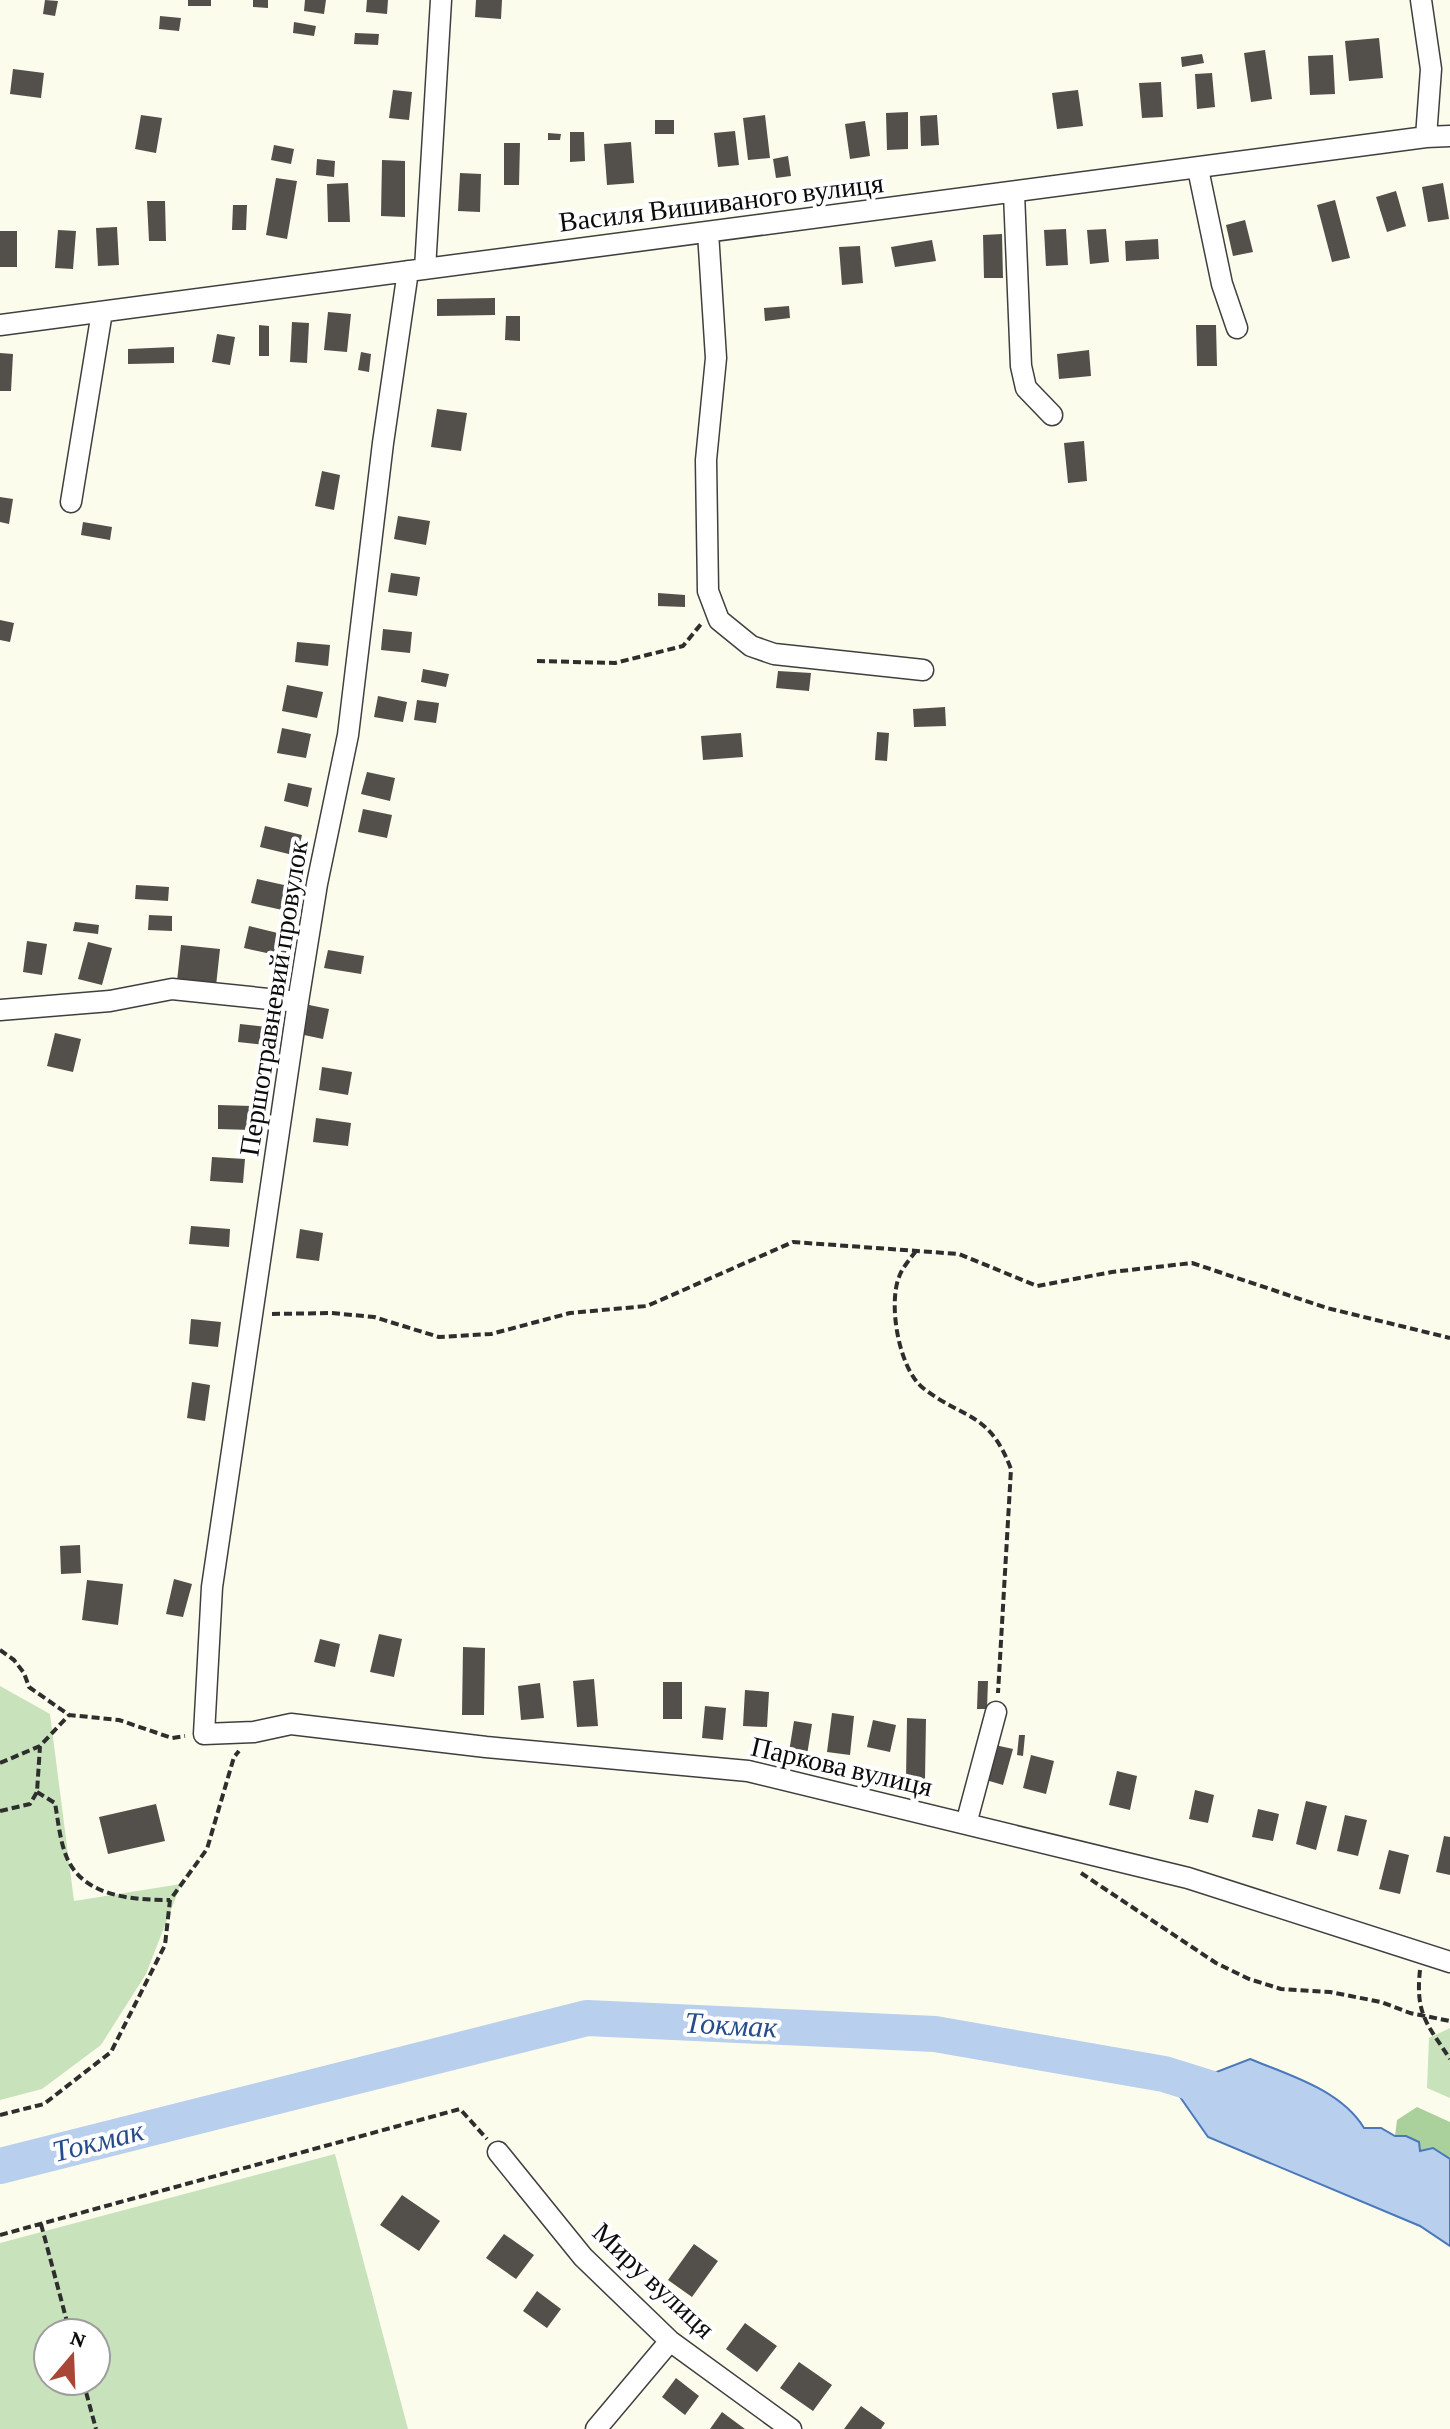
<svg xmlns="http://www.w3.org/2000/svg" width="1450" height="2429" viewBox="0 0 1450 2429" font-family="'Crimson Pro',serif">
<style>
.green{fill:#c8e2bb;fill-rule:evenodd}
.forest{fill:#aad19c}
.water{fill:#b8cfed;stroke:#4978bb;stroke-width:2}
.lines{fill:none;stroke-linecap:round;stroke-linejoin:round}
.river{stroke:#b8cfed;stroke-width:36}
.building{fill:#534f4a}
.minor-casing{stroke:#3f3f3f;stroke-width:23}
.path{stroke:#2e2e2e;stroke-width:4;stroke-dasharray:8 4;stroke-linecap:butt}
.minor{stroke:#fff;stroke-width:20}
.labels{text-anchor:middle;stroke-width:8;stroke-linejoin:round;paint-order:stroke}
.street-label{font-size:28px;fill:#0c0c0c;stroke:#fff}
.water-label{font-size:30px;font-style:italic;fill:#264c8c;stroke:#fff}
</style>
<rect width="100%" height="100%" fill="#fcfced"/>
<path class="green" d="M 0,1686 L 50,1714 L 74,1901 L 181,1884 L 146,1974 L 101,2045 L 42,2089 L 0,2100 Z
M 1450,2028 L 1450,2098 L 1427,2088 L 1429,2038 Z
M 335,2154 L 408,2429 L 0,2429 L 0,2243 ZM 48,2333 L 96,2333 L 96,2381 L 48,2381 Z"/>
<path class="forest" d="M 1417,2107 L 1450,2122 L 1450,2159 L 1433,2148 L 1420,2151 L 1395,2136 L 1397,2120 Z"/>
<path class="water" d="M 1250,2059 C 1289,2075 1341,2090 1364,2128 L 1381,2128 L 1395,2136 L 1406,2136 L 1419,2142 L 1420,2151 L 1433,2148 L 1450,2159 L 1450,2246 L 1420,2226 L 1208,2137 L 1164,2074 L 1196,2080 Z"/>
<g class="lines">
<path class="river" d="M 0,2166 L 587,2018 L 935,2034 L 1164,2074 L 1209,2088"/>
</g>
<path class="building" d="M 45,0 L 58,1 L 55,16 L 43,14 Z
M 188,0 L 211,0 L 211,6 L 188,6 Z
M 253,0 L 268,0 L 268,8 L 253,7 Z
M 305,0 L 326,0 L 324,14 L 304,11 Z
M 367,0 L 388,0 L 387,14 L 366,12 Z
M 476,0 L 502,0 L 501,19 L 475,17 Z
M 160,16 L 181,18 L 179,31 L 159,29 Z
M 294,22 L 316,26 L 314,36 L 293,33 Z
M 355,33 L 379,34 L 378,45 L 354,44 Z
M 1379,38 L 1383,78 L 1349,81 L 1345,41 Z
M 1265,50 L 1272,99 L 1251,102 L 1244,53 Z
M 1202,54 L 1204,63 L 1182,67 L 1181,57 Z
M 1333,55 L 1335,94 L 1310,95 L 1308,56 Z
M 13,69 L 44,73 L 41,98 L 10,94 Z
M 1212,73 L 1215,107 L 1197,109 L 1195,74 Z
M 1161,82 L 1163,117 L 1142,118 L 1139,83 Z
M 393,90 L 412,92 L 409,120 L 389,118 Z
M 1078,90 L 1083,126 L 1057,129 L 1052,93 Z
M 908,112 L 908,149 L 887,150 L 886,113 Z
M 141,115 L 162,118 L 156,153 L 135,149 Z
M 765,115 L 770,158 L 748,160 L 743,118 Z
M 937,115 L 939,145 L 921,146 L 920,116 Z
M 655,120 L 674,120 L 674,134 L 655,134 Z
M 865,121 L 870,156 L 850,159 L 845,124 Z
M 735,131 L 739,165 L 718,167 L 714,133 Z
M 570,132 L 584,132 L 585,161 L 570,162 Z
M 548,133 L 561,134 L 560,140 L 548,140 Z
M 631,142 L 634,183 L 607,185 L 604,144 Z
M 504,143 L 520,143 L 519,185 L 504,185 Z
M 274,145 L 294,149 L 291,164 L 271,160 Z
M 788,156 L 791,176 L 776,178 L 773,159 Z
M 317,159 L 335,161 L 334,177 L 316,175 Z
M 382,160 L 405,161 L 405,217 L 381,216 Z
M 460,173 L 481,174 L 480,212 L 458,211 Z
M 276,178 L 297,181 L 287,239 L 266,235 Z
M 348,183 L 350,222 L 328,222 L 327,184 Z
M 1443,183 L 1449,219 L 1428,222 L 1422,187 Z
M 1396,191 L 1406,226 L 1387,232 L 1376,197 Z
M 1335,200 L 1350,258 L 1332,262 L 1317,205 Z
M 147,201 L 165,201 L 166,241 L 149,241 Z
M 233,205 L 247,205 L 246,230 L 232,230 Z
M 1245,220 L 1253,252 L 1233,256 L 1226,225 Z
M 117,227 L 119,265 L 98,266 L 96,228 Z
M 1066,229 L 1068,265 L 1046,266 L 1044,230 Z
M 1106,229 L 1109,262 L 1090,264 L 1087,230 Z
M 58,230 L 76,231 L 73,269 L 55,268 Z
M 0,231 L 17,231 L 17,267 L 0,267 Z
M 1002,234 L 1003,278 L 984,278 L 983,235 Z
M 1158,239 L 1159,259 L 1126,261 L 1125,241 Z
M 932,240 L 936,261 L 895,267 L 891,247 Z
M 860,246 L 863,283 L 842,285 L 839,247 Z
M 495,298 L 495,315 L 437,316 L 437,299 Z
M 789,306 L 790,318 L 765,321 L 764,308 Z
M 328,312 L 351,314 L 347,352 L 324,350 Z
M 506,316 L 520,316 L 520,341 L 505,340 Z
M 292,322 L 309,323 L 307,363 L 290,362 Z
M 259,325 L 269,326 L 269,356 L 259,356 Z
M 1196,325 L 1216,325 L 1217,366 L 1197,366 Z
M 217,334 L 235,337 L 230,365 L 212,362 Z
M 174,347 L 174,363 L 128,364 L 128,349 Z
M 1089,350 L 1091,376 L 1059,379 L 1057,354 Z
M 361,352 L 371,354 L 369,372 L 358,370 Z
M 0,353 L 13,354 L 11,391 L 0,391 Z
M 437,409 L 467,413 L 461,451 L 431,447 Z
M 1084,441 L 1087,481 L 1068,483 L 1064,443 Z
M 322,471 L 340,475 L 334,510 L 315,506 Z
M 0,497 L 13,499 L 9,524 L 0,522 Z
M 398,516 L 430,521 L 426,545 L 394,539 Z
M 83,522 L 112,527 L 110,540 L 81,535 Z
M 391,573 L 420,577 L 417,596 L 388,592 Z
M 658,593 L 685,595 L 685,607 L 658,606 Z
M 0,620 L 14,623 L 10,642 L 0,640 Z
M 383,629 L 412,632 L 410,653 L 381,650 Z
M 297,642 L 330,645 L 328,666 L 295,662 Z
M 423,669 L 449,674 L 446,687 L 421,682 Z
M 778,671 L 811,673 L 809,691 L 776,688 Z
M 287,685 L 323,692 L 317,718 L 282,711 Z
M 378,696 L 407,702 L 403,722 L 374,717 Z
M 417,700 L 439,703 L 436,723 L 414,720 Z
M 945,707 L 946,726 L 914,727 L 913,709 Z
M 282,728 L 311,734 L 306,758 L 277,753 Z
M 877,732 L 889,733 L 887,761 L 875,760 Z
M 741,733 L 743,757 L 703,760 L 701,736 Z
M 367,772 L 395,778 L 390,801 L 361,794 Z
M 288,783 L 312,788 L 308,807 L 284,801 Z
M 363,809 L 392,815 L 387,838 L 358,832 Z
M 265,826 L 302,835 L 297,856 L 260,847 Z
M 257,879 L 293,887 L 287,911 L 251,903 Z
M 136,885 L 169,887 L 168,901 L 135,899 Z
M 149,915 L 172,916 L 172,931 L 148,930 Z
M 75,922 L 99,925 L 98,934 L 73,931 Z
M 249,926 L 290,936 L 285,957 L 244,948 Z
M 27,941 L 47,944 L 42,975 L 23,972 Z
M 88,942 L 112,948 L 102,985 L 78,979 Z
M 181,945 L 220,949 L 216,986 L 177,981 Z
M 328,950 L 364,956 L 361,974 L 324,968 Z
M 309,1005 L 329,1009 L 323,1039 L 304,1035 Z
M 240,1024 L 275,1028 L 273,1046 L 238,1042 Z
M 55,1033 L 81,1039 L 73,1072 L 47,1066 Z
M 322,1067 L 352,1072 L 348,1095 L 319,1090 Z
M 218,1105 L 252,1106 L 252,1130 L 218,1129 Z
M 316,1118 L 351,1123 L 348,1146 L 313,1142 Z
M 212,1157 L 245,1159 L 243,1183 L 210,1181 Z
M 191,1226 L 230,1229 L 229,1247 L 189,1244 Z
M 300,1229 L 323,1233 L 319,1261 L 296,1258 Z
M 191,1319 L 221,1322 L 218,1347 L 189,1344 Z
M 192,1382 L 210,1385 L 205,1421 L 187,1418 Z
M 80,1545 L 81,1573 L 61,1574 L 60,1546 Z
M 174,1579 L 192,1584 L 183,1617 L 166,1614 Z
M 87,1580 L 123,1584 L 118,1625 L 82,1620 Z
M 379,1634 L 402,1639 L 394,1677 L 370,1672 Z
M 320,1639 L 340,1644 L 335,1667 L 314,1662 Z
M 463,1647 L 485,1648 L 484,1715 L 462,1715 Z
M 594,1679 L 598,1726 L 577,1727 L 573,1681 Z
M 978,1681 L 988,1681 L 987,1709 L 977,1709 Z
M 663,1682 L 682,1682 L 682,1719 L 663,1719 Z
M 540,1683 L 544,1718 L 521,1720 L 518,1686 Z
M 745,1690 L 769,1692 L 767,1727 L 743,1726 Z
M 705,1706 L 726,1708 L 723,1740 L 702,1738 Z
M 832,1713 L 854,1716 L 850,1755 L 827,1752 Z
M 907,1718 L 926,1719 L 925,1779 L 906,1779 Z
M 873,1720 L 896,1725 L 890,1752 L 867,1747 Z
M 794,1721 L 812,1724 L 807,1755 L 789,1752 Z
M 1019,1735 L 1025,1735 L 1023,1756 L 1017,1755 Z
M 995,1745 L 1013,1749 L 1003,1785 L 986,1780 Z
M 1031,1755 L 1054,1761 L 1046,1794 L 1023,1788 Z
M 1117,1771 L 1137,1776 L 1130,1810 L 1109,1805 Z
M 1195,1790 L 1214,1795 L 1208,1823 L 1189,1819 Z
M 1306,1801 L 1327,1806 L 1316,1850 L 1296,1844 Z
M 156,1804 L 165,1841 L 108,1854 L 99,1817 Z
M 1258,1809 L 1279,1814 L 1273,1841 L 1252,1837 Z
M 1345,1815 L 1367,1820 L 1358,1856 L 1337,1851 Z
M 1444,1836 L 1450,1837 L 1450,1875 L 1436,1872 Z
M 1389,1850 L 1409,1855 L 1400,1894 L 1379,1889 Z
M 402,2195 L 440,2221 L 419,2251 L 380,2225 Z
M 504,2234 L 534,2255 L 516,2279 L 486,2258 Z
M 694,2244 L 718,2261 L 692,2297 L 668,2280 Z
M 537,2291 L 561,2309 L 547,2328 L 523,2311 Z
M 745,2323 L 777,2346 L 757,2372 L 726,2349 Z
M 799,2362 L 832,2385 L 813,2411 L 780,2388 Z
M 676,2378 L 699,2396 L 685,2415 L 662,2397 Z
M 861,2406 L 885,2423 L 881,2429 L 844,2429 Z
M 722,2412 L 745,2429 L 710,2429 Z"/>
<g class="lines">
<g class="minor-casing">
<path id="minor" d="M 1421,0 L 1431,69 L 1426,137
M 1198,169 L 1222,284 L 1237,328
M 1014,193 L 1021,366 L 1026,388 L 1052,415
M 708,232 L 716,358 L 706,460 L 708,591 L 719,620 L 751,646 L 774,654 L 923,670
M 425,269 L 441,0
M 408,271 L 383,443 L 348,735 L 317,884 L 298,1002 L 212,1587 L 204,1734 L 254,1732 L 291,1724 L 486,1747 L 748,1771 L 1188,1878 L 1450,1962
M 0,325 L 1426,137 L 1450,136
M 71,502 L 102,312
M 0,1010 L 110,1001 L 172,989 L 298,1002
M 966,1824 L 996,1712
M 498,2152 L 583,2257 L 670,2341 L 791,2429
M 596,2429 L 670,2341"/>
</g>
<path class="path" d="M 537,661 L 615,663 L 683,646 L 701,624
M 916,1251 C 910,1259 902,1268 899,1277 C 888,1305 899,1369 923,1388 C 964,1420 989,1411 1011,1469 L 998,1693
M 272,1314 L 332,1313 L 374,1317 L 439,1337 L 491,1334 L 570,1313 L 647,1306 L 793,1242 L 959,1254 L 1037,1286 L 1112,1272 L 1192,1263 L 1327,1308 L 1450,1338
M 0,1650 L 14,1660 L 24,1673 L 29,1687 L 69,1715 L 119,1720 L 172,1738 L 185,1736
M 0,1763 L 40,1746 L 69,1715
M 37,1792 L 55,1803 C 58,1820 60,1842 67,1858 C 84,1897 133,1900 170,1900
M 0,1811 L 30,1804 L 37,1792 L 40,1746
M 1081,1873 L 1216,1963 L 1249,1979 L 1281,1989 L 1330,1992 L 1381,2002 L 1410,2013 L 1450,2021
M 1420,1970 C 1415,2015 1428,2025 1450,2059
M 0,2115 L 44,2104 L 111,2052 L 165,1945 L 170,1900 L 207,1849 L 234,1757 L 239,1751
M 41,2224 L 70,2333
M 0,2235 L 460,2109 L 487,2139
M 83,2381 L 96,2429"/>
<use href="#minor" class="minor"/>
</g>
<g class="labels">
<g class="street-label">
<text transform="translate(721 202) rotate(-7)" y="10">Василя Вишиваного вулиця</text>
<text transform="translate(273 998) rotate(-81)" y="10">Першотравневий провулок</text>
<text transform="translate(842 1766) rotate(13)" y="10">Паркова вулиця</text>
<text transform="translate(654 2280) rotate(43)" y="10">Миру вулиця</text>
</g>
<g class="water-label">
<text transform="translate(731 2025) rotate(3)" y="10">Токмак</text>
<text transform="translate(98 2141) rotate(-14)" y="10">Токмак</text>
</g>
</g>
<g transform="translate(72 2357) rotate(19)"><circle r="38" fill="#ffffff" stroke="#9e9e9e" stroke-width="2"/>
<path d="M0-6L14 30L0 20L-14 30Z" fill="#a94737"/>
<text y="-12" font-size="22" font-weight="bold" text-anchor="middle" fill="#0c0c0c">N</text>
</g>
</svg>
